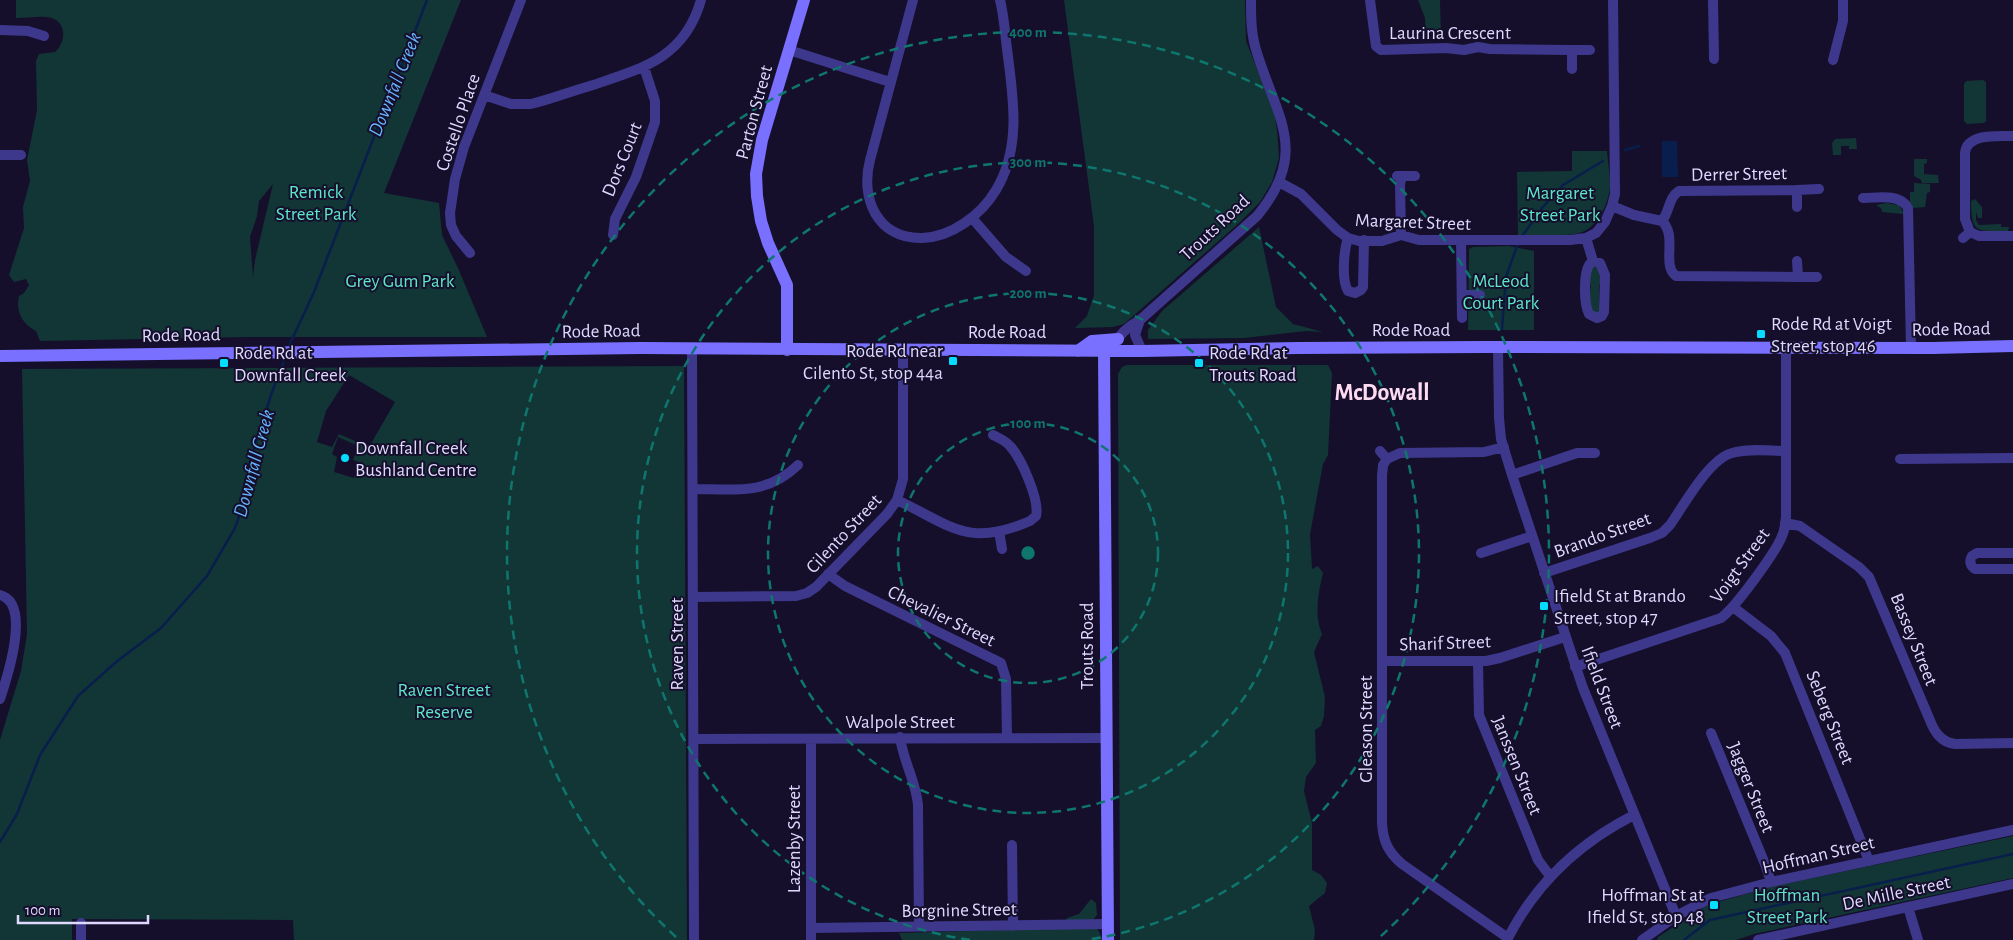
<svg xmlns="http://www.w3.org/2000/svg" width="2013" height="940" viewBox="0 0 2013 940" font-family="'Alegreya Sans',sans-serif">
<style>
.green{fill:#123636;fill-rule:evenodd}
.water{fill:#081e4c}
.lines{fill:none;stroke-linecap:round;stroke-linejoin:round}
.stream{stroke:#081e4c;stroke-width:2.5}
.street{stroke:#3e388d;stroke-width:10}
.secondary{stroke:#7970ff;stroke-width:12}
.ring{fill:none;stroke:#0f766e;stroke-width:2.5;stroke-dasharray:9 6}
.poi-dot{fill:#05ddff;stroke:#150f2b;stroke-width:2}
.labels{text-anchor:middle;stroke-width:4;stroke-linejoin:round;paint-order:stroke}
.street-label{font-size:19px;fill:#dfd9ff;stroke:#150f2b}
.park-label{font-size:19px;fill:#5de7ca;stroke:#150f2b}
.poi-label{font-size:19px;fill:#dfd9ff;stroke:#150f2b;text-anchor:start}
.water-label{font-size:20px;font-style:italic;fill:#67b3ff;stroke:#150f2b}
.district-label{font-size:24px;font-weight:bold;fill:#ffdbf1;stroke:#150f2b}
.centre{fill:#0f766e;stroke:#150f2b;stroke-width:2.5}
.ring-label{font-size:15px;text-anchor:middle;font-weight:bold;fill:#0f766e;stroke:#150f2b;stroke-width:4;stroke-linejoin:round;paint-order:stroke}
</style>
<rect width="100%" height="100%" fill="#150f2b"/>
<path class="green" d="M 16,0 L 461,0 L 384,193 L 439,203 L 442,235 L 458,268 L 487,337 L 249,337 L 40,341 L 36,331 C 23,325 15,311 19,296 L 24,293 L 29,285 L 26,279 L 14,282 L 9,275 L 24,228 L 23,207 L 30,181 L 27,160 L 37,110 L 36,61 L 39,54 L 55,52 C 67,41 67,19 47,17 C 37,16 26,18 16,18 ZM 273,184 L 255,260 L 253,277 L 250,237 L 257,216 L 259,201 Z
M 1064,0 L 1245,0 L 1246,41 L 1274,112 L 1277,130 L 1279,158 L 1272,182 L 1260,202 L 1239,223 L 1124,324 L 1113,327 L 1075,328 L 1087,316 L 1094,295 L 1094,226 Z
M 1418,0 L 1440,0 L 1441,38 L 1426,39 L 1425,18 Z
M 1983,80 L 1986,82 L 1986,121 L 1984,123 L 1967,124 L 1964,121 L 1964,84 L 1966,81 Z
M 1856,138 L 1857,149 L 1849,149 L 1849,146 L 1841,146 L 1841,155 L 1833,155 L 1832,143 L 1835,139 Z
M 1572,151 L 1607,151 C 1608,163 1610,175 1610,186 C 1609,204 1597,228 1580,233 C 1562,237 1536,235 1518,235 L 1517,172 L 1572,171 Z
M 1914,159 L 1927,159 L 1927,163 L 1924,164 L 1924,174 L 1938,175 L 1939,183 L 1922,183 L 1921,180 L 1914,176 Z
M 1914,183 L 1930,184 L 1930,192 L 1927,193 L 1925,207 L 1913,208 L 1910,202 L 1910,192 L 1914,192 Z
M 1975,199 L 1982,207 L 1982,218 L 1978,218 L 1976,212 L 1976,220 L 1979,225 L 2001,224 L 2001,227 L 2009,227 L 2008,231 C 1978,231 1971,235 1971,201 Z
M 1886,203 L 1899,205 L 1904,214 L 1882,212 L 1881,208 L 1876,205 Z
M 1259,227 L 1276,307 L 1293,324 L 1323,332 L 1306,331 L 1244,338 L 1148,339 L 1148,330 L 1162,311 Z
M 1509,246 L 1534,251 L 1534,330 L 1468,330 L 1469,249 L 1473,247 Z
M 1597,264 L 1602,284 L 1599,284 L 1599,305 L 1601,311 L 1596,314 L 1588,306 L 1591,285 L 1589,284 L 1590,269 Z
M 1127,365 L 1328,365 L 1332,373 L 1328,455 L 1323,464 L 1310,534 L 1312,569 L 1318,566 L 1323,573 C 1318,593 1314,616 1322,634 L 1314,652 L 1325,697 L 1324,716 L 1321,726 L 1315,730 L 1316,763 L 1306,777 L 1304,791 L 1312,823 L 1312,870 L 1321,875 L 1327,883 L 1325,893 L 1309,906 L 1315,930 L 1314,940 L 1120,940 L 1118,374 L 1122,367 Z
M 684,366 L 687,940 L 294,940 L 293,920 L 72,919 L 72,940 L 0,940 L 0,740 L 21,671 L 27,634 L 22,369 ZM 349,375 L 395,402 L 369,447 L 339,434 L 332,447 L 317,442 L 326,411 ZM 338,437 L 358,446 L 353,460 L 359,462 L 354,478 L 334,472 L 337,457 L 332,454 Z
M 2013,836 L 2013,878 L 1754,934 L 1736,940 L 1657,940 L 1658,937 L 1708,905 L 1770,887 Z
M 1091,899 L 1096,903 L 1097,915 L 1093,920 L 1103,940 L 902,940 L 899,933 L 1065,928 L 1067,918 L 1079,914 Z"/>
<path class="water" d="M 1662,141 L 1677,141 L 1678,177 L 1662,177 Z"/>
<g class="lines">
<path class="stream" d="M 1625,150 L 1639,146
M 1523,235 L 1542,208 L 1563,185 L 1603,161
M 1502,329 L 1506,277 L 1517,246
M 288,348 L 314,292 L 427,0
M 0,842 L 17,814 L 40,755 L 78,696 L 116,662 L 161,628 L 207,576 L 235,528 L 247,494 L 250,461 L 272,392 L 286,356
M 1684,940 L 1710,920 L 2013,854"/>
<path class="street" d="M 913,0 L 870,160 C 860,198 877,239 922,238 C 952,237 981,215 996,190 C 1022,147 1013,96 1007,49 C 1005,33 1004,16 1000,0
M 1370,0 L 1376,46 L 1381,50 L 1446,48 L 1464,50 L 1478,47 L 1490,49 L 1572,50
M 1713,0 L 1714,59
M 0,30 L 28,31 L 44,36
M 789,50 L 890,82
M 1833,60 L 1843,21 L 1843,0
M 1572,69 L 1572,50 L 1590,50
M 484,95 L 511,104 L 531,104 C 552,99 572,91 593,85 C 644,68 685,57 701,0
M 0,155 L 21,155
M 1397,176 L 1415,176
M 1279,182 L 1301,194 L 1337,230 L 1348,238 L 1359,241 L 1382,241 L 1401,235 L 1419,240 L 1570,240 L 1586,238 L 1596,233 L 1605,222 L 1612,206 L 1615,194 L 1613,0
M 1863,198 C 1878,198 1900,193 1908,208 L 1911,348
M 1612,206 L 1634,215 L 1662,221 C 1670,211 1668,198 1679,191 L 1797,190
M 1797,207 L 1797,190 L 1819,189
M 972,218 L 1006,257 L 1026,271
M 1662,221 C 1678,236 1661,265 1676,276 L 1798,277
M 1970,232 L 1979,236 L 2013,236
M 613,235 L 615,219 L 636,177 L 655,122 L 655,101 L 644,67
M 1401,235 L 1400,184 L 1402,176
M 1348,238 C 1344,250 1341,279 1348,291 L 1355,293 L 1361,290 L 1363,287 L 1364,240
M 1586,238 L 1593,261
M 1963,238 L 1970,232 L 1965,219 L 1965,153 C 1967,133 1998,136 2013,136
M 1461,240 L 1462,318
M 470,253 L 456,236 L 451,225 L 450,213 L 455,179 L 464,147 L 521,0
M 1593,261 L 1600,263 L 1605,275 L 1604,312 L 1602,316 L 1597,318 L 1589,314 C 1584,304 1582,267 1593,261 Z
M 1797,261 L 1798,277 L 1817,277
M 1462,295 L 1480,295
M 1140,320 L 1135,335 L 1142,351
M 1115,344 C 1120,333 1129,326 1140,320 L 1257,216 C 1310,152 1277,118 1257,53 C 1251,35 1251,18 1251,0
M 1498,347 L 1499,418 L 1501,439 L 1512,475 L 1583,688 L 1676,916
M 692,349 L 694,940
M 1380,451 L 1387,459 L 1383,465 L 1382,476 L 1382,823 C 1383,841 1388,852 1402,864 L 1508,938
M 1387,459 L 1400,453 L 1484,452 L 1504,447
M 1900,459 L 2013,458
M 1512,475 L 1577,453 L 1595,453
M 693,489 C 734,489 766,496 798,465
M 897,500 C 952,526 968,548 1030,521 L 1036,516 C 1040,500 1021,458 1010,446 C 1006,441 999,438 993,435
M 1785,523 L 1800,526 L 1859,567 L 1869,577 L 1929,718 C 1934,731 1940,742 1955,744 L 2013,743
M 999,531 L 1002,549
M 1481,553 L 1532,536
M 2013,553 L 1977,553 L 1972,556 C 1969,561 1970,566 1975,569 L 2013,569
M 1544,573 L 1650,538 L 1662,533 L 1670,525 C 1684,505 1709,459 1732,453 C 1749,448 1769,451 1786,451
M 828,574 L 845,586 L 1001,663 L 1006,679 L 1007,738
M 0,595 C 32,603 7,678 0,699
M 693,597 L 796,596 L 807,593 L 816,587 L 887,514 L 897,500 L 903,479 L 903,350
M 1733,607 L 1771,636 L 1785,653 L 1869,861
M 1382,661 L 1486,661 L 1500,658 L 1565,637
M 1478,661 L 1479,715 L 1538,860 L 1550,876
M 1575,667 L 1721,618 C 1735,608 1776,552 1782,536 C 1785,530 1785,523 1786,517 L 1786,347
M 1711,733 L 1765,864 L 1771,882
M 900,737 C 903,761 916,781 918,805 L 919,927
M 694,739 L 1106,738
M 811,739 L 811,940
M 1012,845 L 1013,926
M 1908,907 L 1918,940
M 81,923 L 81,940
M 811,928 L 1107,924
M 1507,940 C 1535,884 1579,843 1634,815
M 1642,940 L 1676,916 L 1711,898 L 1771,882 L 2013,830
M 1758,940 L 2013,884"/>
<path class="secondary" d="M 787,350 L 787,285 L 768,243 L 761,221 L 757,196 L 756,174 L 762,140 L 804,0
M 1078,351 L 1092,341 L 1118,339
M 1104,351 L 1108,940
M 0,356 L 640,348 L 1142,351 L 1298,348 L 1483,347 L 1933,348 L 2013,346"/>
</g>
<g class="ring">
<circle cx="1028" cy="553" r="130"/>
<circle cx="1028" cy="553" r="260"/>
<path d="M970 940A391 391 0 1 1 1086 940"/>
<path d="M676 937A521 521 0 1 1 1380 937"/>
</g>
<g class="poi-dot">
<rect x="1756" y="329" width="10" height="10" rx="2.5"/>
<rect x="948" y="356" width="10" height="10" rx="2.5"/>
<rect x="219" y="358" width="10" height="10" rx="2.5"/>
<rect x="1194" y="358" width="10" height="10" rx="2.5"/>
<circle cx="345" cy="458" r="5"/>
<rect x="1539" y="601" width="10" height="10" rx="2.5"/>
<rect x="1709" y="900" width="10" height="10" rx="2.5"/>
</g>
<g class="labels">
<g class="street-label">
<text x="1450" y="39">Laurina Crescent</text>
<text transform="translate(753 112) rotate(-75)" y="7">Parton Street</text>
<text transform="translate(457 122) rotate(-71)" y="7">Costello Place</text>
<text transform="translate(621 159) rotate(-68)" y="7">Dors Court</text>
<text transform="translate(1739 173) rotate(-1)" y="7">Derrer Street</text>
<text transform="translate(1413 221) rotate(2)" y="7">Margaret Street</text>
<text transform="translate(1214 227) rotate(-43)" y="7">Trouts Road</text>
<text transform="translate(1951 328) rotate(-1)" y="7">Rode Road</text>
<text x="1411" y="336">Rode Road</text>
<text transform="translate(601 330) rotate(-1)" y="7">Rode Road</text>
<text x="1007" y="338">Rode Road</text>
<text transform="translate(181 334) rotate(-1)" y="7">Rode Road</text>
<text transform="translate(843 533) rotate(-47)" y="7">Cilento Street</text>
<text transform="translate(1602 534) rotate(-20)" y="7">Brando Street</text>
<text transform="translate(1739 565) rotate(-54)" y="7">Voigt Street</text>
<text transform="translate(942 615) rotate(26)" y="7">Chevalier Street</text>
<text transform="translate(1915 639) rotate(68)" y="7">Bassey Street</text>
<text transform="translate(1445 642) rotate(-2)" y="7">Sharif Street</text>
<text transform="translate(676 644) rotate(-90)" y="7">Raven Street</text>
<text transform="translate(1086 646) rotate(-90)" y="7">Trouts Road</text>
<text transform="translate(1603 687) rotate(69)" y="7">Ifield Street</text>
<text transform="translate(1831 717) rotate(68)" y="7">Seberg Street</text>
<text x="900" y="728">Walpole Street</text>
<text transform="translate(1365 729) rotate(-90)" y="7">Gleason Street</text>
<text transform="translate(1518 765) rotate(68)" y="7">Janssen Street</text>
<text transform="translate(1752 787) rotate(68)" y="7">Jagger Street</text>
<text transform="translate(793 839) rotate(-90)" y="7">Lazenby Street</text>
<text transform="translate(1818 854) rotate(-13)" y="7">Hoffman Street</text>
<text transform="translate(1896 892) rotate(-12)" y="7">De Mille Street</text>
<text transform="translate(959 909) rotate(-1)" y="7">Borgnine Street</text>
</g>
<g class="park-label">
<text x="316" y="198">Remick<tspan x="316" dy="22">Street Park</tspan></text>
<text x="1560" y="199">Margaret<tspan x="1560" dy="22">Street Park</tspan></text>
<text x="400" y="287">Grey Gum Park</text>
<text x="1501" y="287">McLeod<tspan x="1501" dy="22">Court Park</tspan></text>
<text x="444" y="696">Raven Street<tspan x="444" dy="22">Reserve</tspan></text>
<text x="1787" y="901">Hoffman<tspan x="1787" dy="22">Street Park</tspan></text>
</g>
<g class="poi-label">
<text x="1771" y="330">Rode Rd at Voigt<tspan x="1771" dy="22">Street, stop 46</tspan></text>
<text x="943" y="357" text-anchor="end">Rode Rd near<tspan x="943" dy="22">Cilento St, stop 44a</tspan></text>
<text x="234" y="359">Rode Rd at<tspan x="234" dy="22">Downfall Creek</tspan></text>
<text x="1209" y="359">Rode Rd at<tspan x="1209" dy="22">Trouts Road</tspan></text>
<text x="355" y="454">Downfall Creek<tspan x="355" dy="22">Bushland Centre</tspan></text>
<text x="1554" y="602">Ifield St at Brando<tspan x="1554" dy="22">Street, stop 47</tspan></text>
<text x="1704" y="901" text-anchor="end">Hoffman St at<tspan x="1704" dy="22">Ifield St, stop 48</tspan></text>
</g>
<g class="water-label">
<text transform="translate(394 84) rotate(-68)" y="7">Downfall Creek</text>
<text transform="translate(253 463) rotate(-75)" y="7">Downfall Creek</text>
</g>
<g class="district-label">
<text x="1382" y="400">McDowall</text>
</g>
</g>
<circle cx="1028" cy="553" r="8" class="centre"/>
<g class="ring-label">
<text x="1028" y="37">400 m</text>
<text x="1028" y="167">300 m</text>
<text x="1028" y="298">200 m</text>
<text x="1028" y="428">100 m</text>
</g>
<path d="M18 915v8h130v-8" fill="none" stroke="#dfd9ff" stroke-width="2.5"/>
<text x="25" y="915" font-size="15" fill="#dfd9ff" stroke="#150f2b" stroke-width="4" paint-order="stroke">100 m</text>
</svg>
